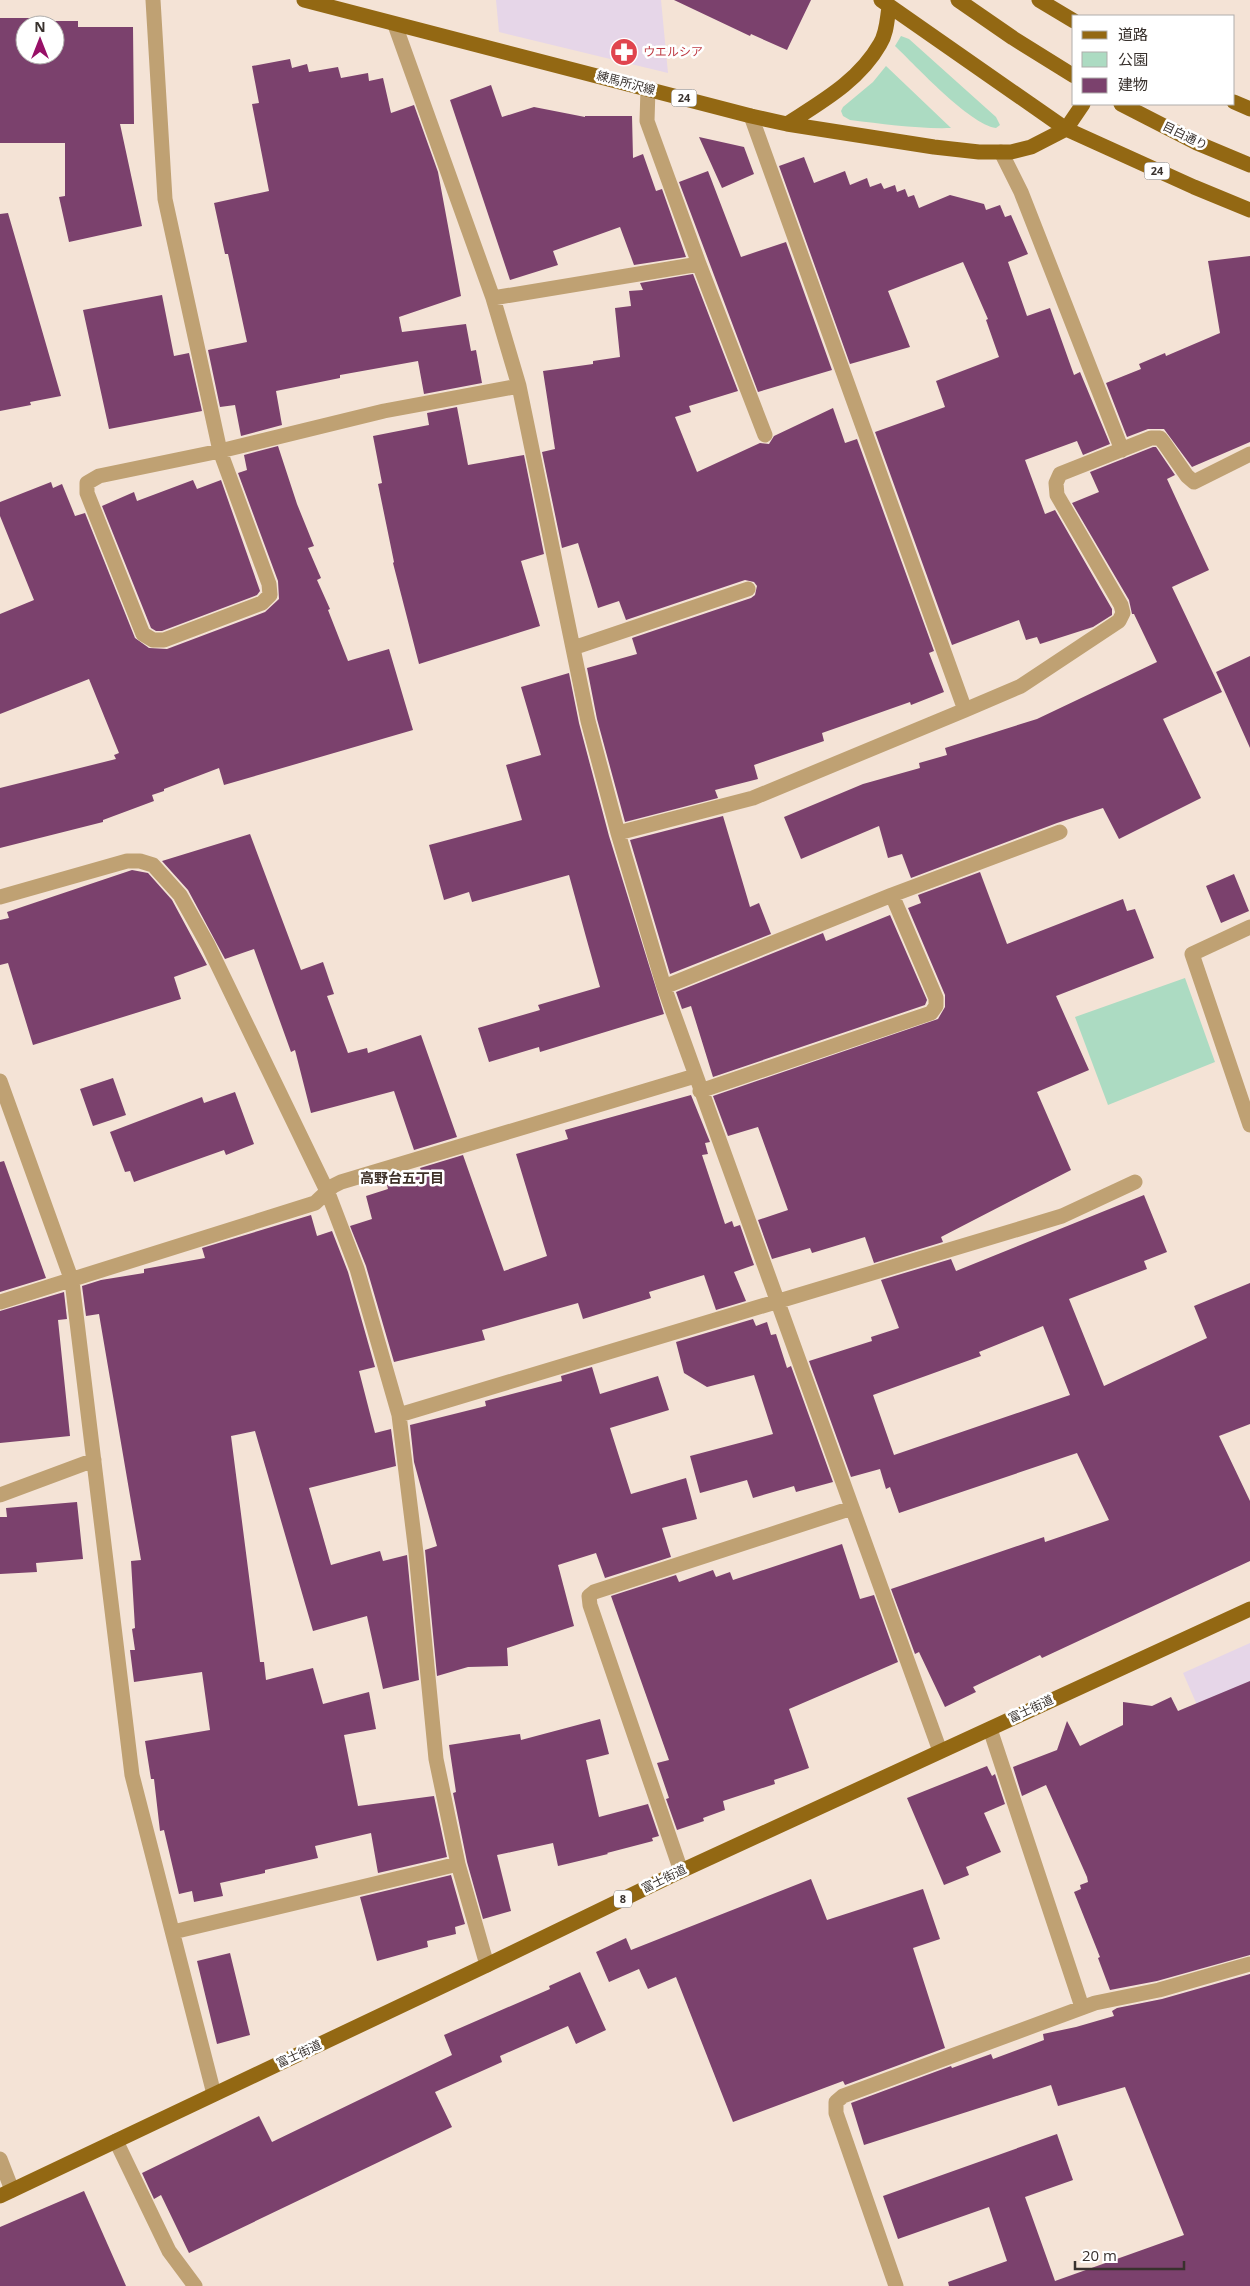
<svg xmlns="http://www.w3.org/2000/svg" width="1250" height="2286" viewBox="0 0 1250 2286" font-family="'Open Sans','Noto Sans JP',sans-serif">
<style>
.commercial{fill:#e6d6e8}
.green{fill:#acdbc2}
.building{fill:#7b416d;fill-rule:evenodd}
.lines{fill:none;stroke-linecap:round;stroke-linejoin:round}
.street{stroke:#bfa173;stroke-width:15}
.primary{stroke:#936813;stroke-width:15}
.labels{text-anchor:middle;stroke-width:5;stroke-linejoin:round;paint-order:stroke}
.shield{fill:#fff;stroke:#746f6c;stroke-width:1}
.shield-label{font-size:11px;font-weight:bold;fill:#38312d}
.health-label{font-size:12px;fill:#be3a42;stroke:#fff;text-anchor:start}
.street-label{font-size:12px;fill:#38312d;stroke:#fff}
.neighbourhood-label{font-size:14px;font-weight:bold;fill:#3e3128;stroke:#fff}
</style>
<rect width="100%" height="100%" fill="#f4e3d6"/>
<path class="commercial" d="M 496,0 L 661,0 L 668,73 L 499,32 Z
M 1250,1643 L 1250,1826 L 1183,1673 Z"/>
<path class="green" d="M 901,36 L 909,39 L 996,117 L 1000,125 L 996,128 C 969,124 916,66 895,46 Z
M 886,66 L 951,128 C 917,129 884,124 850,120 L 843,116 L 841,111 L 843,107 L 873,82 Z
M 1185,978 L 1215,1062 L 1108,1105 L 1075,1017 Z"/>
<path class="building" d="M 674,0 L 811,0 L 787,50 L 751,34 L 750,36 Z
M 0,18 L 45,18 L 45,21 L 78,21 L 78,27 L 133,27 L 134,124 L 120,124 L 142,226 L 69,242 L 59,197 L 65,196 L 65,143 L 0,143 ZM 25,25 L 55,25 L 55,55 L 25,55 Z
M 290,59 L 292,68 L 307,64 L 309,72 L 338,67 L 341,78 L 368,73 L 369,81 L 383,78 L 391,113 L 414,105 L 438,172 L 461,296 L 399,317 L 402,332 L 466,324 L 471,351 L 476,350 L 482,383 L 424,394 L 418,361 L 340,375 L 340,378 L 276,391 L 282,425 L 241,436 L 235,405 L 220,407 L 208,350 L 247,342 L 228,254 L 225,254 L 214,203 L 269,191 L 252,104 L 259,103 L 252,66 Z
M 491,85 L 502,117 L 534,107 L 585,117 L 585,116 L 632,116 L 633,158 L 643,154 L 656,191 L 662,189 L 686,257 L 634,265 L 620,227 L 553,251 L 558,265 L 510,280 L 450,100 Z
M 699,137 L 744,147 L 754,174 L 722,188 Z
M 804,157 L 814,183 L 845,171 L 850,185 L 867,178 L 870,187 L 881,183 L 884,189 L 895,185 L 897,192 L 905,189 L 908,197 L 914,195 L 919,208 L 950,195 L 984,204 L 986,210 L 1000,205 L 1005,217 L 1011,215 L 1028,254 L 1008,262 L 1027,316 L 1050,308 L 1074,375 L 1080,372 L 1110,444 L 1083,455 L 1077,441 L 1025,460 L 1045,514 L 1055,510 L 1112,609 L 1112,615 L 1093,627 L 1040,644 L 1037,637 L 1026,640 L 1019,620 L 952,645 L 875,432 L 945,407 L 936,381 L 999,357 L 986,320 L 988,319 L 963,262 L 888,291 L 910,347 L 850,364 L 779,166 Z
M 708,171 L 741,257 L 786,242 L 832,370 L 758,392 L 679,182 Z
M 8,213 L 61,396 L 30,402 L 31,405 L 0,411 L 0,214 Z
M 1250,256 L 1250,442 L 1192,467 L 1164,429 L 1148,429 L 1127,437 L 1106,383 L 1141,369 L 1139,364 L 1165,353 L 1166,356 L 1220,333 L 1208,261 Z
M 693,274 L 738,391 L 689,406 L 691,412 L 675,417 L 697,472 L 760,443 L 769,444 L 774,436 L 833,408 L 845,443 L 857,439 L 934,651 L 929,653 L 944,692 L 911,705 L 910,702 L 822,733 L 824,741 L 754,765 L 758,779 L 715,790 L 718,798 L 625,822 L 597,719 L 587,668 L 637,654 L 632,638 L 751,598 L 755,595 L 757,586 L 754,582 L 745,580 L 626,620 L 619,601 L 598,608 L 578,543 L 562,548 L 542,452 L 555,449 L 543,371 L 593,364 L 593,361 L 620,357 L 615,308 L 631,306 L 629,291 L 643,290 L 640,283 Z
M 162,295 L 174,356 L 189,353 L 202,411 L 109,429 L 83,310 Z
M 457,407 L 468,465 L 524,455 L 544,554 L 521,561 L 540,626 L 419,664 L 393,563 L 394,562 L 378,484 L 382,483 L 373,436 L 429,425 L 427,413 Z
M 278,446 L 297,504 L 314,546 L 308,548 L 321,578 L 317,580 L 330,609 L 328,610 L 348,661 L 389,649 L 413,730 L 224,785 L 219,768 L 164,789 L 164,791 L 152,795 L 154,801 L 103,820 L 103,822 L 0,848 L 0,788 L 116,759 L 114,755 L 119,753 L 89,679 L 0,714 L 0,614 L 34,600 L 0,516 L 0,502 L 51,482 L 53,488 L 62,484 L 75,516 L 85,513 L 135,638 L 149,648 L 167,649 L 265,612 L 279,599 L 278,581 L 238,473 L 247,470 L 244,455 Z
M 1153,447 L 1156,447 L 1175,475 L 1167,479 L 1209,570 L 1172,587 L 1222,692 L 1163,719 L 1201,798 L 1119,839 L 1103,808 L 1057,823 L 911,878 L 902,854 L 888,858 L 879,826 L 801,859 L 784,817 L 863,784 L 920,768 L 919,763 L 947,755 L 945,748 L 1037,719 L 1157,662 L 1134,614 L 1132,614 L 1129,600 L 1072,503 L 1099,492 L 1090,472 Z
M 193,480 L 197,489 L 221,480 L 260,591 L 257,595 L 162,631 L 156,631 L 151,628 L 102,506 L 134,492 L 137,501 Z
M 1250,656 L 1250,748 L 1216,672 Z
M 569,673 L 579,723 L 609,836 L 664,1014 L 540,1052 L 539,1047 L 489,1062 L 478,1028 L 540,1010 L 538,1005 L 600,987 L 586,937 L 569,875 L 472,902 L 469,892 L 444,900 L 429,845 L 522,820 L 506,765 L 541,755 L 521,687 Z
M 723,816 L 750,907 L 759,903 L 771,934 L 670,974 L 630,840 Z
M 250,834 L 301,970 L 323,962 L 334,994 L 327,996 L 348,1053 L 367,1048 L 368,1053 L 421,1035 L 457,1137 L 414,1150 L 394,1091 L 311,1113 L 295,1050 L 291,1052 L 254,949 L 225,959 L 188,890 L 162,861 Z
M 132,870 L 148,873 L 172,900 L 207,965 L 174,977 L 181,999 L 33,1045 L 8,963 L 0,965 L 0,920 L 9,918 L 7,912 Z
M 980,872 L 1007,944 L 1123,899 L 1127,911 L 1135,909 L 1154,958 L 1056,996 L 1089,1070 L 1037,1092 L 1071,1170 L 941,1237 L 943,1242 L 874,1263 L 865,1237 L 812,1253 L 810,1248 L 772,1259 L 758,1220 L 788,1210 L 758,1127 L 728,1136 L 713,1096 L 938,1019 L 945,1007 L 945,995 L 908,908 L 921,903 L 918,895 Z
M 1234,874 L 1249,911 L 1221,923 L 1206,886 Z
M 890,915 L 927,1000 L 925,1005 L 713,1077 L 691,1006 L 682,1009 L 676,992 L 823,933 L 826,941 Z
M 113,1078 L 126,1115 L 93,1126 L 80,1089 Z
M 235,1092 L 254,1144 L 226,1155 L 224,1150 L 134,1182 L 130,1171 L 125,1172 L 110,1132 L 202,1097 L 204,1103 Z
M 691,1095 L 710,1142 L 705,1143 L 708,1154 L 702,1155 L 725,1224 L 732,1221 L 734,1227 L 740,1225 L 754,1265 L 734,1272 L 746,1301 L 716,1310 L 704,1275 L 649,1292 L 651,1298 L 583,1319 L 578,1303 L 482,1330 L 485,1340 L 394,1362 L 366,1266 L 350,1226 L 372,1219 L 366,1196 L 388,1189 L 387,1185 L 423,1175 L 420,1168 L 463,1155 L 504,1271 L 547,1256 L 516,1154 L 568,1139 L 565,1130 Z
M 4,1161 L 46,1278 L 0,1292 L 0,1162 Z
M 1144,1195 L 1167,1252 L 1144,1261 L 1147,1269 L 1069,1299 L 1104,1386 L 1207,1338 L 1194,1306 L 1250,1283 L 1250,1424 L 1219,1436 L 1250,1501 L 1250,1561 L 1042,1658 L 1040,1655 L 973,1687 L 976,1692 L 945,1707 L 919,1652 L 915,1654 L 891,1589 L 1044,1537 L 1045,1542 L 1109,1520 L 1077,1453 L 899,1513 L 890,1487 L 886,1489 L 880,1469 L 851,1477 L 809,1361 L 872,1341 L 871,1337 L 899,1328 L 881,1280 L 951,1259 L 956,1271 ZM 1043,1326 L 1070,1395 L 894,1455 L 873,1395 L 981,1356 L 979,1352 Z
M 311,1215 L 317,1236 L 332,1231 L 348,1272 L 375,1367 L 359,1371 L 375,1433 L 391,1429 L 396,1466 L 309,1488 L 331,1565 L 380,1551 L 383,1561 L 407,1555 L 419,1680 L 383,1689 L 367,1616 L 313,1631 L 255,1431 L 231,1436 L 260,1662 L 264,1662 L 266,1680 L 313,1668 L 323,1704 L 369,1692 L 376,1729 L 344,1735 L 358,1806 L 434,1796 L 447,1857 L 378,1873 L 371,1833 L 315,1846 L 318,1858 L 265,1870 L 265,1873 L 220,1883 L 223,1896 L 194,1902 L 192,1891 L 179,1894 L 164,1830 L 160,1831 L 154,1779 L 151,1779 L 145,1741 L 210,1730 L 202,1672 L 134,1682 L 130,1650 L 135,1650 L 132,1629 L 135,1628 L 131,1561 L 141,1560 L 99,1314 L 86,1316 L 82,1286 L 101,1280 L 144,1273 L 144,1269 L 205,1258 L 202,1248 Z
M 64,1292 L 67,1319 L 58,1320 L 70,1436 L 0,1443 L 0,1311 Z
M 753,1319 L 756,1326 L 767,1322 L 771,1335 L 776,1334 L 787,1368 L 791,1366 L 833,1482 L 796,1492 L 794,1486 L 753,1498 L 747,1480 L 700,1493 L 690,1456 L 773,1434 L 754,1375 L 707,1387 L 684,1373 L 676,1342 Z
M 592,1367 L 600,1394 L 658,1376 L 669,1410 L 610,1428 L 631,1494 L 686,1478 L 697,1519 L 662,1528 L 671,1557 L 605,1578 L 596,1553 L 558,1565 L 574,1626 L 507,1648 L 508,1666 L 468,1667 L 437,1676 L 425,1550 L 437,1546 L 414,1462 L 410,1425 L 486,1406 L 485,1401 L 562,1381 L 561,1376 Z
M 77,1502 L 83,1559 L 36,1563 L 37,1572 L 0,1574 L 0,1517 L 7,1517 L 6,1508 Z
M 842,1544 L 860,1599 L 874,1595 L 898,1662 L 789,1709 L 809,1768 L 774,1780 L 775,1784 L 723,1801 L 725,1810 L 703,1818 L 704,1821 L 677,1830 L 666,1799 L 669,1798 L 657,1763 L 669,1760 L 611,1596 L 676,1575 L 679,1582 L 713,1570 L 716,1577 L 730,1572 L 733,1580 Z
M 1250,1681 L 1250,1955 L 1157,1981 L 1110,1990 L 1098,1958 L 1100,1957 L 1074,1892 L 1081,1889 L 1080,1885 L 1088,1882 L 1087,1877 L 1046,1785 L 1022,1796 L 1013,1767 L 1057,1750 L 1067,1721 L 1080,1746 L 1123,1725 L 1123,1702 L 1152,1706 L 1171,1697 L 1178,1711 Z
M 600,1719 L 609,1754 L 586,1760 L 599,1817 L 648,1804 L 659,1836 L 652,1838 L 653,1841 L 607,1853 L 608,1854 L 558,1866 L 553,1843 L 497,1855 L 511,1911 L 483,1919 L 467,1862 L 453,1793 L 456,1792 L 449,1745 L 520,1734 L 521,1740 Z
M 987,1766 L 992,1776 L 995,1774 L 1005,1804 L 984,1813 L 1001,1852 L 966,1867 L 969,1875 L 944,1885 L 907,1798 Z
M 451,1875 L 465,1924 L 455,1927 L 456,1934 L 427,1941 L 428,1947 L 377,1961 L 360,1897 Z
M 811,1879 L 827,1920 L 923,1889 L 940,1939 L 913,1948 L 945,2048 L 845,2085 L 843,2081 L 733,2122 L 676,1977 L 648,1989 L 639,1969 L 609,1982 L 596,1952 L 626,1938 L 631,1950 Z
M 230,1953 L 250,2035 L 217,2044 L 197,1961 Z
M 580,1972 L 606,2030 L 576,2044 L 568,2026 L 500,2056 L 502,2062 L 435,2092 L 452,2127 L 189,2253 L 161,2195 L 154,2199 L 142,2173 L 259,2116 L 272,2142 L 452,2055 L 444,2035 L 550,1989 L 549,1986 Z
M 1250,1974 L 1250,2286 L 949,2286 L 948,2282 L 1007,2261 L 989,2207 L 898,2239 L 883,2196 L 1057,2134 L 1073,2180 L 1025,2197 L 1055,2281 L 1184,2235 L 1125,2087 L 1058,2106 L 1051,2085 L 864,2145 L 851,2103 L 951,2066 L 952,2068 L 991,2054 L 993,2059 L 1044,2040 L 1043,2034 L 1076,2027 L 1114,2016 L 1112,2011 L 1117,2008 L 1162,1999 Z
M 84,2191 L 126,2286 L 0,2286 L 0,2227 Z"/>
<g class="lines">
<path class="street" d="M 153,0 L 165,199 L 220,451 L 269,584 L 270,595 L 262,603 L 164,640 L 153,640 L 143,634 L 87,493 L 87,483 L 99,476 L 220,451 L 384,411 L 519,386
M 395,25 L 493,298 L 519,386 L 588,721 L 618,833 L 664,987 L 940,1751
M 751,116 L 965,710
M 1001,152 L 1021,192 L 1122,450
M 699,264 L 765,435
M 493,298 L 699,264 L 647,121 L 648,89
M 573,648 L 748,589
M 618,833 L 753,798 L 965,710 L 1021,686 L 1119,621 L 1123,613 L 1121,605 L 1057,495 L 1056,483 L 1060,474 L 1151,438 L 1160,438 L 1164,443 L 1187,476 L 1194,482 L 1250,454
M 0,897 L 127,861 L 140,861 L 153,865 L 180,895 L 208,945 L 328,1193 L 357,1269 L 399,1415 L 416,1553 L 436,1759 L 458,1864 L 487,1965
M 1250,927 L 1192,954 L 1250,1125
M 664,987 L 892,895 L 1060,832
M 0,1081 L 72,1281 L 132,1775 L 214,2094
M 700,1091 L 931,1013 L 936,1006 L 936,998 L 892,895
M 0,1302 L 315,1203 L 333,1186 L 341,1182 L 695,1076
M 399,1415 L 1062,1216 L 1135,1182
M 0,1495 L 94,1460
M 990,1729 L 1082,2007
M 681,1871 L 590,1605 L 589,1596 L 594,1592 L 852,1508
M 173,1932 L 458,1864
M 116,2141 L 169,2251 L 195,2286
M 0,2159 L 12,2190
M 896,2286 L 836,2113 L 836,2102 L 843,2096 L 1095,2003 L 1159,1990 L 1250,1964"/>
<path class="primary" d="M 304,0 L 751,116 L 787,124 L 934,147 L 979,152 L 1011,152 L 1031,147 L 1066,129 L 1083,104
M 881,0 L 1066,129 L 1194,187 L 1250,210
M 958,0 L 1013,38 L 1074,76
M 1039,0 L 1074,21
M 1234,102 L 1250,109
M 1121,104 L 1197,143 L 1250,165
M 787,124 C 821,102 859,81 880,44 C 887,33 887,19 889,7
M 0,2196 L 487,1965 L 681,1871 L 1250,1609"/>
</g>
<defs>
<g id="pharmacy-disc" transform="scale(1.4375)"><circle r="9.5" fill="#e0444e" stroke="#fff"/><path d="M-2-6h4v4h4v4h-4v4h-4v-4h-4v-4h4Z" fill="#fff"/></g>
</defs>
<g fill-rule="evenodd">
<use href="#pharmacy-disc" x="624" y="52"/>
</g>
<g class="labels">
<g class="shield">
<rect x="671.5" y="89.5" width="25" height="17" rx="4"/>
<rect x="1144.5" y="162.5" width="25" height="17" rx="4"/>
<rect x="614" y="1890.5" width="18" height="17" rx="4"/>
</g>
<g class="shield-label">
<text x="684" y="102">24</text>
<text x="1157" y="175">24</text>
<text x="623" y="1903">8</text>
</g>
<g class="health-label">
<text x="643" y="56">ウエルシア</text>
</g>
<g class="street-label">
<text transform="translate(626 83) rotate(15)" y="4">練馬所沢線</text>
<text transform="translate(1185 136) rotate(26)" y="4">目白通り</text>
<text transform="translate(1031 1709) rotate(-25)" y="4">富士街道</text>
<text transform="translate(664 1879) rotate(-26)" y="4">富士街道</text>
<text transform="translate(299 2054) rotate(-25)" y="4">富士街道</text>
</g>
<g class="neighbourhood-label">
<text x="402" y="1183">高野台五丁目</text>
</g>
</g>
<rect x="1072" y="15" width="162" height="90" fill="#ffffff" stroke="#afadab"/>
<rect x="1082" y="31" width="25" height="8" fill="#936813" stroke="#afadab"/>
<text x="1118" y="40" font-size="15" fill="#38312d">道路</text>
<rect x="1082" y="52" width="25" height="15" fill="#acdbc2" stroke="#afadab"/>
<text x="1118" y="65" font-size="15" fill="#38312d">公園</text>
<rect x="1082" y="78" width="25" height="15" fill="#7b416d" stroke="#afadab"/>
<text x="1118" y="90" font-size="15" fill="#38312d">建物</text>
<g transform="translate(40 40)"><circle r="24" fill="#ffffff" stroke="#afadab"/>
<path d="M0-4L9 19L0 12L-9 19Z" fill="#971067"/>
<text y="-8" font-size="14" font-weight="bold" text-anchor="middle" fill="#38312d">N</text>
</g>
<path d="M1075 2261v8h109v-8" fill="none" stroke="#38312d" stroke-width="2.5"/>
<text x="1082" y="2261" font-size="15" fill="#38312d" stroke="#ffffff" stroke-width="4" paint-order="stroke">20 m</text>
</svg>
